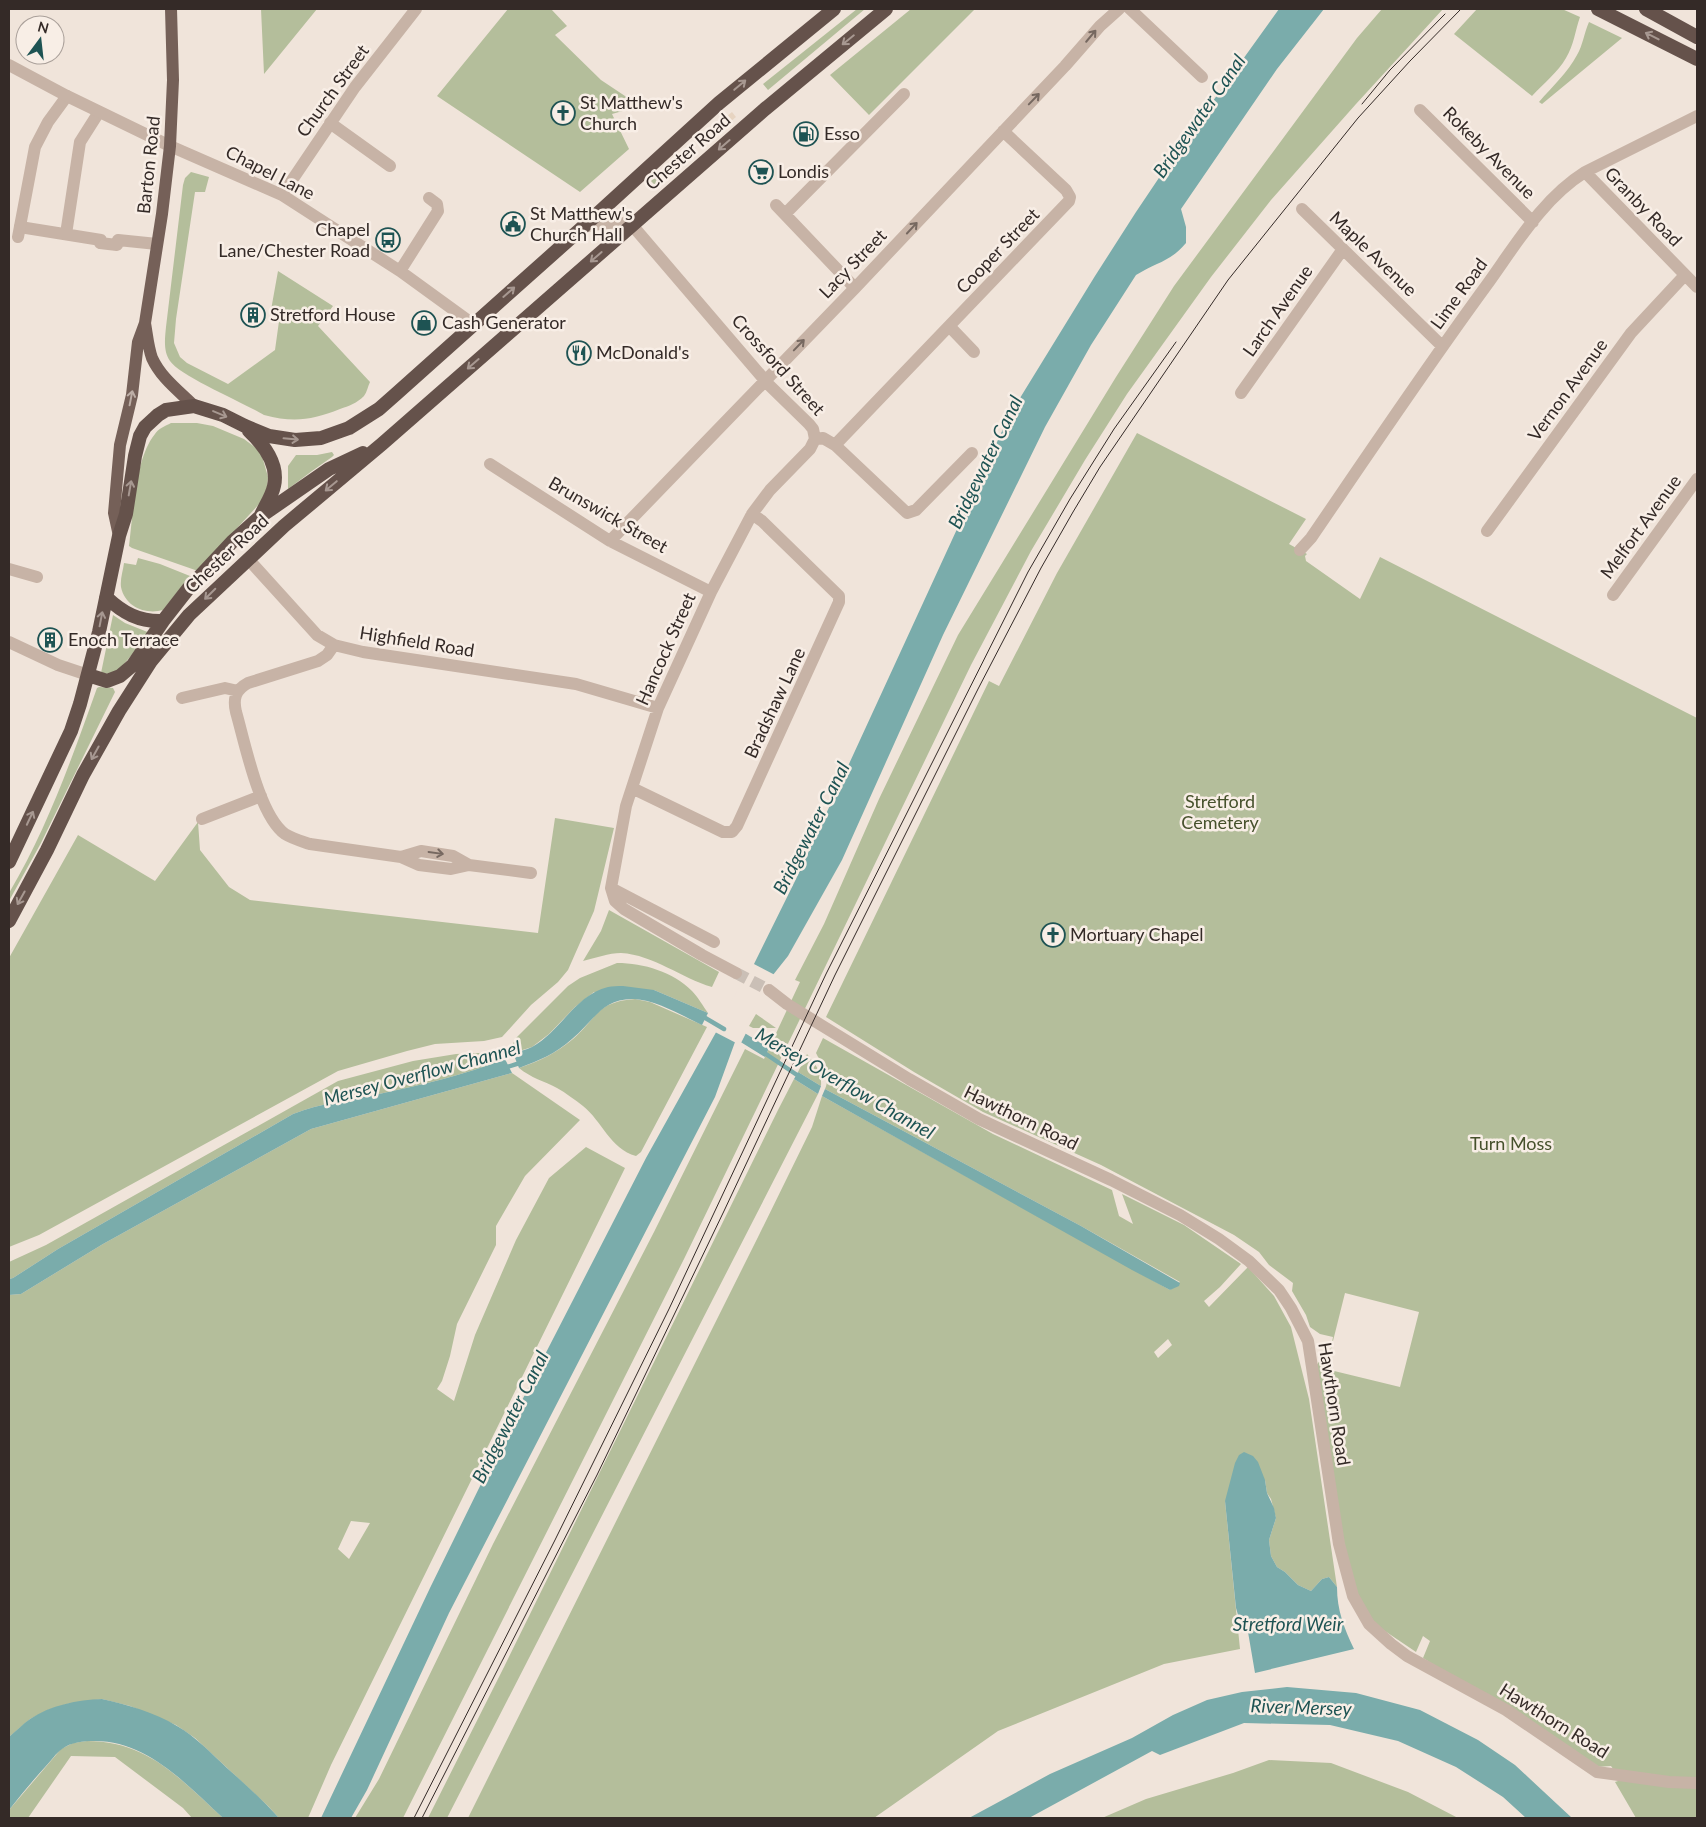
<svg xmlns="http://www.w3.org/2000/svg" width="1706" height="1827" viewBox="0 0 1706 1827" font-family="Lato,sans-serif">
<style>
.green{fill:#b4be9b;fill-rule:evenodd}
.plaza{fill:#e7d4c1}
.water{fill:#7aacab}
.pier{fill:#f0e4da}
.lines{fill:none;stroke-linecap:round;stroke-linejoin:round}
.stream{stroke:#7aacab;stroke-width:4.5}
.minor-tunnel{stroke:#cabfb6;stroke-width:12;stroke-dasharray:12 6;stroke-linecap:butt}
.pedestrian{stroke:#c7b3a6;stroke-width:12}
.minor{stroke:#c7b3a6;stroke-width:12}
.tertiary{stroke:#c7b3a6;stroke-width:12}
.primary{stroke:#756058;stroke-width:12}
.trunk{stroke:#65524b;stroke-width:14}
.tram{stroke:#342a27;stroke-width:1}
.oneway{stroke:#766860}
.oneway2{stroke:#a79891}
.oneway3{stroke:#bdaea6}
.labels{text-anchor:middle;stroke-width:5;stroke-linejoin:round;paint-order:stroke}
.street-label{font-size:18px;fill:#342a27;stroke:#f8eee6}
.poi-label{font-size:18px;fill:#342a27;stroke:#f8eee6;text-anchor:start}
.park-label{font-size:18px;fill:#46512c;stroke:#f8eee6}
.water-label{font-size:19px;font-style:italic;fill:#1e5353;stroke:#f8eee6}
</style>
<rect width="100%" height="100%" fill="#f0e4da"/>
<path class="green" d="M 261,9 L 317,9 L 264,74 Z
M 508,9 L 551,9 L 567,26 L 555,35 L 601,80 L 640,106 L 612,114 L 629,149 L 580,192 L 437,96 Z
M 857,9 L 865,9 L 768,90 L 763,84 Z
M 911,9 L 975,9 L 869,115 L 830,75 Z
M 1382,9 L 1443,9 L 1356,104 L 1271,200 L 1211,277 L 1127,394 L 1085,460 L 1031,551 L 971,665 L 684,1259 L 403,1818 L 355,1818 L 379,1779 L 493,1544 L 654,1232 L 745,1049 L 764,1059 L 800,982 L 795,980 L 824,924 L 879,799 L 958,635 L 1116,377 L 1174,286 L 1357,38 Z
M 1477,9 L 1562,9 L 1580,17 C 1575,31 1574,45 1566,58 C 1558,72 1543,84 1532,96 L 1454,34 Z
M 1589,22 L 1622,38 L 1542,104 L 1539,102 C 1552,87 1568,72 1577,55 C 1583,45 1584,33 1589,22 Z
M 687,151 L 691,156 L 656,186 L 651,181 Z
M 191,172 L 209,177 L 205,192 L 195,192 L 176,319 L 174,343 L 180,357 L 187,363 L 228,384 L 275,350 L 280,314 L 271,310 L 278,271 L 333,306 L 318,326 L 370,382 C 368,386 367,392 364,396 C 357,403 349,406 340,409 C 312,420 294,423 264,415 C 244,403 180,376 170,361 C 163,351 165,338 166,327 L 183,185 L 185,178 Z
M 171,423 L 197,423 L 213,426 L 244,439 L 256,448 L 262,456 L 268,477 L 267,488 L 260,503 L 198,571 L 132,548 L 129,546 C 133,514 135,458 155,434 C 158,429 165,426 171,423 Z
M 1137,433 L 1306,519 L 1289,544 L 1307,554 L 1305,556 L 1306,561 L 1360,599 L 1380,557 L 1697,718 L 1697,1818 L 1636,1818 L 1615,1782 L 1621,1780 L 1611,1766 L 1596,1767 L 1423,1658 L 1430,1641 L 1423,1636 L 1416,1652 L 1376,1625 L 1358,1596 L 1344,1543 L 1316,1366 L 1321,1359 L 1329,1357 L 1333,1337 L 1320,1334 L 1310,1327 L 1306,1315 L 1292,1291 L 1293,1283 L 1269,1265 L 1259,1252 L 1234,1235 L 1101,1165 L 983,1112 L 914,1072 L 826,1017 L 989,681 L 999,686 L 1057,573 ZM 1345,1293 L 1419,1312 L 1400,1387 L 1326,1369 Z
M 332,452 L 334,455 L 332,457 L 312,471 L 288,489 L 288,466 L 296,455 L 317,455 Z
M 138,558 L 160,564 L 190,576 L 163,610 C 146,615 125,607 121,587 C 120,579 123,571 124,563 L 136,565 Z
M 113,615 L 125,623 L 150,633 L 119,670 L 113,674 L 101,673 Z
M 99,687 L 113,688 L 115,692 L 41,843 L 9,901 L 9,893 C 47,829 72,758 97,688 Z
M 555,818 L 614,828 L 594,911 L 568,970 L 558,982 L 531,1005 L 502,1037 L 484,1041 L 435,1044 L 407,1051 L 338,1071 L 39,1235 L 9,1247 L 9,958 L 78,835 L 155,881 L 198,822 L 200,850 L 229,887 L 250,900 L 538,933 Z
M 609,910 L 719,972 L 712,987 C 681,978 654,955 621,953 C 609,953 595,958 583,961 L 601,931 Z
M 617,963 C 644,963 673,972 692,991 C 698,997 703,1006 708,1013 L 654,990 L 594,992 L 575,1007 L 549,1034 L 532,1047 L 513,1053 L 511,1047 L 517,1037 L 568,986 L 580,978 Z
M 635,999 L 650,1002 L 707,1027 L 641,1152 L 636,1156 C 610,1149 602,1121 583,1106 C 575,1100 566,1093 557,1088 C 544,1081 531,1078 519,1068 C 540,1061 556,1053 573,1039 C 598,1017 596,1002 635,999 Z
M 756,1014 L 776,1028 L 753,1028 L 749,1026 Z
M 823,1038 L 993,1134 L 1112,1190 L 1119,1216 L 1133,1224 L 1122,1194 L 1184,1225 L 1241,1264 L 1220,1287 L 1204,1301 L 1209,1307 L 1248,1267 L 1274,1296 L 1291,1327 L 1309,1399 L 1337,1587 L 1329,1577 L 1322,1579 L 1311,1591 L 1298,1585 L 1285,1572 L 1277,1567 L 1271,1556 L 1269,1540 L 1276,1518 L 1271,1499 L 1267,1493 L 1265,1480 L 1225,1501 L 1240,1649 L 1164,1664 L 998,1731 L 874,1818 L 468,1818 L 759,1235 L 812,1127 L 822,1096 L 1170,1290 L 1180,1282 L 1081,1226 L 825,1089 C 831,1076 822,1065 816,1053 ZM 1168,1339 L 1172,1345 L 1158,1358 L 1154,1352 Z
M 501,1052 L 505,1059 C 464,1075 421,1085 379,1094 C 350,1100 321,1103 293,1114 L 58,1249 L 13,1278 L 9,1279 L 9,1262 L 46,1245 L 338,1081 L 413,1061 L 456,1054 Z
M 807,1054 C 816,1065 822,1072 821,1086 L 798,1072 Z
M 512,1073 L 580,1120 L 525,1176 L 496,1226 L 496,1245 L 457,1324 L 450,1356 L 442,1381 L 437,1389 L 454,1401 L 475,1335 L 516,1240 L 549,1178 L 586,1147 L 625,1168 L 331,1765 L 308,1818 L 279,1818 L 268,1806 L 195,1738 L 176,1725 L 130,1706 L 102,1699 L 67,1704 L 48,1710 L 30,1719 L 9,1737 L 9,1295 L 21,1294 L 103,1244 L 311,1129 ZM 351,1521 L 370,1523 L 349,1559 L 338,1549 Z
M 794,1079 L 818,1094 L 447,1818 L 428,1818 L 504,1667 L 778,1110 Z
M 87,1741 C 149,1741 181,1780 223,1818 L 192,1818 L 183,1808 L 115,1757 L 71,1756 L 28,1818 L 9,1818 L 9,1810 L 61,1749 L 73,1743 Z
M 1269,1760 L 1331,1763 L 1408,1792 L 1458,1818 L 1102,1818 L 1146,1799 L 1233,1773 Z"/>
<path class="plaza" d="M 732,112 L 736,117 L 718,132 L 714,127 Z"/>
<path class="water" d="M 1279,9 L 1324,9 L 1277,69 L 1181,209 L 1186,227 L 1186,243 C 1170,262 1157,262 1136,275 L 1091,345 L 1045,427 L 943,635 L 842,860 L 788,956 L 757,995 L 735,1042 L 715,1097 L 449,1613 L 367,1790 L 351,1818 L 321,1818 L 430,1588 L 535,1374 L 646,1158 L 754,964 L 797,877 L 1009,416 L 1095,276 L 1136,212 L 1177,151 Z
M 623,986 L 654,990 L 708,1013 L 702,1025 C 683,1016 656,1000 634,999 C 602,998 594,1021 572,1039 C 555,1054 540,1060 519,1068 L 513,1053 C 519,1051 526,1050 532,1047 C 560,1032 575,995 608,987 C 612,986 618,986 623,986 Z
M 743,1032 L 769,1048 L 765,1057 L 739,1041 Z
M 505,1059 L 512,1073 L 311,1129 L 103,1244 L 21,1294 L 9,1295 L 9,1279 L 13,1278 L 58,1249 L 293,1114 C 321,1103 350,1100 379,1094 C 421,1085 464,1075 505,1059 Z
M 798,1072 L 821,1086 L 818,1094 L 794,1079 Z
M 825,1089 L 1081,1226 L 1180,1283 L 1179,1286 L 1170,1290 L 1132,1270 L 822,1096 Z
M 1244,1452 L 1253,1456 L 1258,1462 L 1265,1480 L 1267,1493 L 1274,1508 L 1276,1518 L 1269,1540 L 1271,1556 L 1277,1567 L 1285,1572 L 1298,1585 L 1311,1591 L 1322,1579 L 1329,1577 L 1337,1587 C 1337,1610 1344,1628 1354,1649 L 1255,1673 L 1248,1632 L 1243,1632 L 1236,1608 L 1225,1501 L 1235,1463 L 1239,1455 Z
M 1287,1687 L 1356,1693 L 1420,1710 L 1478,1740 L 1515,1765 L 1572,1818 L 1526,1818 L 1503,1797 L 1456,1767 L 1398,1741 L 1330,1725 L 1244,1723 L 1160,1755 L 1152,1751 L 1029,1818 L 969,1818 L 1050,1774 L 1132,1738 L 1173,1715 L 1207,1700 L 1242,1692 Z
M 102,1699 C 128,1705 154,1712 177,1726 C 196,1737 211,1753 227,1768 C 245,1784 263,1800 279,1818 L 223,1818 C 187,1785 148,1741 95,1741 C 83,1741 71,1742 62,1749 C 56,1753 51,1761 46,1766 C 33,1780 21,1795 9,1810 L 9,1737 C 16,1731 23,1724 30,1719 C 51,1705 77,1700 102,1699 Z"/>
<path class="pier" d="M 752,963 L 775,975 L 759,997 L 743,1030 L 747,1031 L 740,1045 L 715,1032 Z"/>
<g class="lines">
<path class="stream" d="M 702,1016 L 724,1029
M 763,1052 L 800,1077
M 504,1068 L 523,1062"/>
<path class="minor-tunnel" d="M 736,973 L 769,990"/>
<path class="pedestrian" d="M 20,227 L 101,240 L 100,243 L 117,245 L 118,240 L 157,244
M 66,234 L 80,142 L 99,112"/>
<path class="minor" d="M 1130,9 L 1202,77
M 1420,110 L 1533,222
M 330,123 L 390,166
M 170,146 L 282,195 L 400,271 L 473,324
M 1585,172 L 1697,287
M 282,195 L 355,87 L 416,9
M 776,205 L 855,288
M 1302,209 L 1442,346
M 785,214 L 904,94
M 583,227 C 602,223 613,221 632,225 L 769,385 L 809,424 L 813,429 L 815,439
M 18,237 L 35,147 L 48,122 L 67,96
M 400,271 L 438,211 L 437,204 L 429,198
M 950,327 L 974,352
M 1241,393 L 1343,249
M 815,439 L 823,438 L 835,445 L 907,513 L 916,510 L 972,453
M 835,445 L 1069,201 L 1070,197 L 1066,190 L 1003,131
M 490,464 L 610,541 L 711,592
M 1487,531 L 1631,333 L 1685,275
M 610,541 L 855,288 L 1065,66 L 1100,26 L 1119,9
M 1300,550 L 1311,538 C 1369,453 1426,368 1486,286 C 1515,246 1542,199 1585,172 L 1697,116
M 249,560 L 317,635 L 334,645 L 363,652 L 576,684 L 658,708
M 9,569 L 37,577
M 1613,595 L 1697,479
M 9,642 L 58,665 L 88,675
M 334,645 L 327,655 L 318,661 L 248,683 C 235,690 233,699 236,712 C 245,743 259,815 285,834 C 293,839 301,841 310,844 L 401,857 L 419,865 L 451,869 L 469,865 L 531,873
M 182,698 L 225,688 L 238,691
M 632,788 L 723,832 L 732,832 L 737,826 L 839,602 L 839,596 L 762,521 L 752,514
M 202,819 L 261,796
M 401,857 L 421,851 L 453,856 L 469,865
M 611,888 L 714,942
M 736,973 L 702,955 L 624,909 L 615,901 L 611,888 L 626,806 L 658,708 L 711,592 L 752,514 L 770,490 L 810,449 L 815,439
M 769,990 L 787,1004 L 821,1025 L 909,1079 L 979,1119 L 1111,1180 L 1180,1215 L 1219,1239 L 1249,1261 L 1279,1290 L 1291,1308 L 1308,1341 L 1339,1544 L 1353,1596 L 1369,1624 L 1391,1644 L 1407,1656 L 1506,1710 L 1597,1772 L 1669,1782 L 1697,1783"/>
<path class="tertiary" d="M 9,65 L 67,96 L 170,146"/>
<path class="primary" d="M 145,323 C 147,334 148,347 152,358 C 161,378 179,391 194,406
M 119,536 L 114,513 L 120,445 L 132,395 L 138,342 L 145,323 L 162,214 L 170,146 L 173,80 L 171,9"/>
<path class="trunk" d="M 1598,9 L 1697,59
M 1646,9 L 1697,37
M 249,431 C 264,445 279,464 274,486 C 272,496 265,506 261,515
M 106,597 C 123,613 139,622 163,621
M 88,675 L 107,681 L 120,676 L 133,665 L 163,621 L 188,589 L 232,542 L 261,516 L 329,469 L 363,453
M 9,862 L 71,731 L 80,704 L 99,632 L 119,536 L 126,514 L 135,456 L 140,436 L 145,427 L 158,415 L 166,410 L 194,406 L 223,415 L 245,426 L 269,436 L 295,440 L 321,438 L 349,428 L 379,409 L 396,394 L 583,227 L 719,103 L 834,9
M 9,921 L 47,850 L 83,775 L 119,711 L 151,661 L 189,615 L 284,526 L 382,444 L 765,109 L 886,9"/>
<path class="tram" d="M 1362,104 L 1390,70 L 1445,14
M 414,1818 L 555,1540 L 669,1309 L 826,974 L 1028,572 L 1070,499 L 1114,429 L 1176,342
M 422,1818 L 597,1475 L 724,1211 L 835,975 L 978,689 L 1041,568 L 1073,512 L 1100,467 L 1228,280 L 1358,118 L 1410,61 L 1461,9"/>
</g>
<defs><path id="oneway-shaft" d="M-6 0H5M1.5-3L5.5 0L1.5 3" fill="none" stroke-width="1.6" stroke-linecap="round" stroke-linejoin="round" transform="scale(1.25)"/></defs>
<g class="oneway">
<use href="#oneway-shaft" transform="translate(1091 36) rotate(-50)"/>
<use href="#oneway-shaft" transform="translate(1034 99) rotate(-46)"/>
<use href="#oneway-shaft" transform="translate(912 228) rotate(-47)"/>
<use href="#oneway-shaft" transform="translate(799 345) rotate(-46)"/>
<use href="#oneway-shaft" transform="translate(436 853) rotate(8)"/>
</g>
<g class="oneway2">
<use href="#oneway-shaft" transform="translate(1652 36) rotate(-153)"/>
<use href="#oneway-shaft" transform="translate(848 40) rotate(141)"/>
<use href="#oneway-shaft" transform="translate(740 85) rotate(-40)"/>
<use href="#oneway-shaft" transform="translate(724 145) rotate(139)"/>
<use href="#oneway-shaft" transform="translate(596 257) rotate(139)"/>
<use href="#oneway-shaft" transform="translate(509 292) rotate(-41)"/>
<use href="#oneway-shaft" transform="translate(473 364) rotate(139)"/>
<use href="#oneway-shaft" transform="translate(220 414) rotate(23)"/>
<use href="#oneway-shaft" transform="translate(291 439) rotate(5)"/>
<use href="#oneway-shaft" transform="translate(331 486) rotate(140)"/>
<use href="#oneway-shaft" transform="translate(130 488) rotate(-80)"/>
<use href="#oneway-shaft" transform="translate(210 594) rotate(135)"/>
<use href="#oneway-shaft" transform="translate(101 619) rotate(-79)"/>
<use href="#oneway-shaft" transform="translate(95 753) rotate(119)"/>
<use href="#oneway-shaft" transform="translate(30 818) rotate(-65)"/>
<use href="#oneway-shaft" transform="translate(21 898) rotate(119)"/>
</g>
<use class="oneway3" href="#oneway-shaft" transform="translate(131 398) rotate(-79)"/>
<defs>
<g id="church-ring" transform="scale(1.25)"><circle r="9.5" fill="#f8eee6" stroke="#1e5353" stroke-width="1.5"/><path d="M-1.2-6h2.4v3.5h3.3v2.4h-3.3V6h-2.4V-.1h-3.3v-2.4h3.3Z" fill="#1e5353"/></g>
<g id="fuel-ring" transform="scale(1.25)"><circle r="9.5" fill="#f8eee6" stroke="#1e5353" stroke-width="1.5"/><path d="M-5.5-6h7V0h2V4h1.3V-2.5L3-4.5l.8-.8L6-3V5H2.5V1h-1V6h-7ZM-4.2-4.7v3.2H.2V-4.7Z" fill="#1e5353"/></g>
<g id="supermarket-ring" transform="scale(1.25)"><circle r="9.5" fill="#f8eee6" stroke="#1e5353" stroke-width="1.5"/><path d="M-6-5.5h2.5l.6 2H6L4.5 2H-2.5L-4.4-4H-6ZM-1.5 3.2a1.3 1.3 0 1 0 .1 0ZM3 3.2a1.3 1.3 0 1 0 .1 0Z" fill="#1e5353"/></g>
<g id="civic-ring" transform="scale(1.25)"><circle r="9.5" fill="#f8eee6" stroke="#1e5353" stroke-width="1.5"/><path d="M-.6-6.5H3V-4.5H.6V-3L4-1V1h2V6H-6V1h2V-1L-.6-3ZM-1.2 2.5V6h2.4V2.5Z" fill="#1e5353"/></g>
<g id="bus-ring" transform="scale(1.25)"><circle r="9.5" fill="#f8eee6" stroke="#1e5353" stroke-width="1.5"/><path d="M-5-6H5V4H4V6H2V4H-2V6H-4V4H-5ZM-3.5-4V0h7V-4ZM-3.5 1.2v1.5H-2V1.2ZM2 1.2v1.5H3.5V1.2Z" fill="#1e5353"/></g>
<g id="building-ring" transform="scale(1.25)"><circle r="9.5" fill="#f8eee6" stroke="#1e5353" stroke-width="1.5"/><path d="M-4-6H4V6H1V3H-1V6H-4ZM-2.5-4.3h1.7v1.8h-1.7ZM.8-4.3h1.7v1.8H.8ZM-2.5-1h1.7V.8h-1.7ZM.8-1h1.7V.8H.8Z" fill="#1e5353"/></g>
<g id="shop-ring" transform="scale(1.25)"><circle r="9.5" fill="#f8eee6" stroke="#1e5353" stroke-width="1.5"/><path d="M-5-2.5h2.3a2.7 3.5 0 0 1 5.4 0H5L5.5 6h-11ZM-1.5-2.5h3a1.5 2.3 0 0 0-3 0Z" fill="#1e5353"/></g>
<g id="restaurant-ring" transform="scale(1.25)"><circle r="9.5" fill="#f8eee6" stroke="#1e5353" stroke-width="1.5"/><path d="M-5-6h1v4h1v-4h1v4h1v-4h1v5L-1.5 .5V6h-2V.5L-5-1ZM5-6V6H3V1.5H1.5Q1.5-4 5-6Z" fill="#1e5353"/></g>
</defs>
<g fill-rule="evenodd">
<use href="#church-ring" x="563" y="113"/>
<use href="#fuel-ring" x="806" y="134"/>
<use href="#supermarket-ring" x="761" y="172"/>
<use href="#civic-ring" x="513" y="224"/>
<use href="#bus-ring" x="388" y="240"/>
<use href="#building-ring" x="253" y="315"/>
<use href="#shop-ring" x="424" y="323"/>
<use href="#restaurant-ring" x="579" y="353"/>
<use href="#building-ring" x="50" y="640"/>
<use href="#church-ring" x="1053" y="935"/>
</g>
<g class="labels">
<g class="street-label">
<text transform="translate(333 91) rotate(-54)" y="6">Church Street</text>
<text transform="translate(688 152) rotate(-41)" y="6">Chester Road</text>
<text transform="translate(1489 153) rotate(45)" y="6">Rokeby Avenue</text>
<text transform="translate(149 165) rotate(-84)" y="6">Barton Road</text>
<text transform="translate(270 173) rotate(27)" y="6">Chapel Lane</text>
<text transform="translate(1643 207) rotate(46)" y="6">Granby Road</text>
<text transform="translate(998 251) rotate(-46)" y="6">Cooper Street</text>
<text transform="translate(1373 254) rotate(44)" y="6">Maple Avenue</text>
<text transform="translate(853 264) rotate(-46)" y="6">Lacy Street</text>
<text transform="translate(1459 294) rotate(-54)" y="6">Lime Road</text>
<text transform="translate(1278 311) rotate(-55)" y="6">Larch Avenue</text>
<text transform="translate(778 365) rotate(48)" y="6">Crossford Street</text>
<text transform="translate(1568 390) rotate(-54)" y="6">Vernon Avenue</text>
<text transform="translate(608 515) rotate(30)" y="6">Brunswick Street</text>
<text transform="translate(1641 527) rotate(-54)" y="6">Melfort Avenue</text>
<text transform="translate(227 554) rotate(-43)" y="6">Chester Road</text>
<text transform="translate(417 642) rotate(9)" y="6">Highfield Road</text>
<text transform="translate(666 649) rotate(-66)" y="6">Hancock Street</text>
<text transform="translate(775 703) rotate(-65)" y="6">Bradshaw Lane</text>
<text transform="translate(1021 1118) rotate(26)" y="6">Hawthorn Road</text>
<text transform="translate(1334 1404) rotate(81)" y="6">Hawthorn Road</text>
<text transform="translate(1554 1721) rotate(32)" y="6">Hawthorn Road</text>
</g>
<g class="poi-label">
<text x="580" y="109">St Matthew's<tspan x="580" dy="21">Church</tspan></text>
<text x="824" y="140">Esso</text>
<text x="778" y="178">Londis</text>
<text x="530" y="220">St Matthew's<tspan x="530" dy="21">Church Hall</tspan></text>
<text x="370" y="236" text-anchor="end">Chapel<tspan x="370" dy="21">Lane/Chester Road</tspan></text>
<text x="270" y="321">Stretford House</text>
<text x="442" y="329">Cash Generator</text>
<text x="596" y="359">McDonald's</text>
<text x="68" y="646">Enoch Terrace</text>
<text x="1070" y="941">Mortuary Chapel</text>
</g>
<g class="park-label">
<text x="1220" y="808">Stretford<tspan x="1220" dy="21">Cemetery</tspan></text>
<text x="1511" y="1150">Turn Moss</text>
</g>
<g class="water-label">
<text transform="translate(1199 116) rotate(-55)" y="7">Bridgewater Canal</text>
<text transform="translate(985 462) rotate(-64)" y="7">Bridgewater Canal</text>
<text transform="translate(811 828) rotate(-63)" y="7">Bridgewater Canal</text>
<text transform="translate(422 1073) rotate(-15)" y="7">Mersey Overflow Channel</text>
<text transform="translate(845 1083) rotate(30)" y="7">Mersey Overflow Channel</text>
<text transform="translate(510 1417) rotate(-63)" y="7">Bridgewater Canal</text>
<text x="1288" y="1631">Stretford Weir</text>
<text transform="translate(1301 1707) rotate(2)" y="7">River Mersey</text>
</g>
</g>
<rect width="1706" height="1827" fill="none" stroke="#342a27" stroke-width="20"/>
<g transform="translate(40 40) rotate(15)"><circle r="24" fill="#f8eee6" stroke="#aaa09a"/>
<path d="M0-4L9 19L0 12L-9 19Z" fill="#1e5353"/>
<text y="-8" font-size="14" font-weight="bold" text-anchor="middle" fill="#342a27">N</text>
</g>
</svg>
